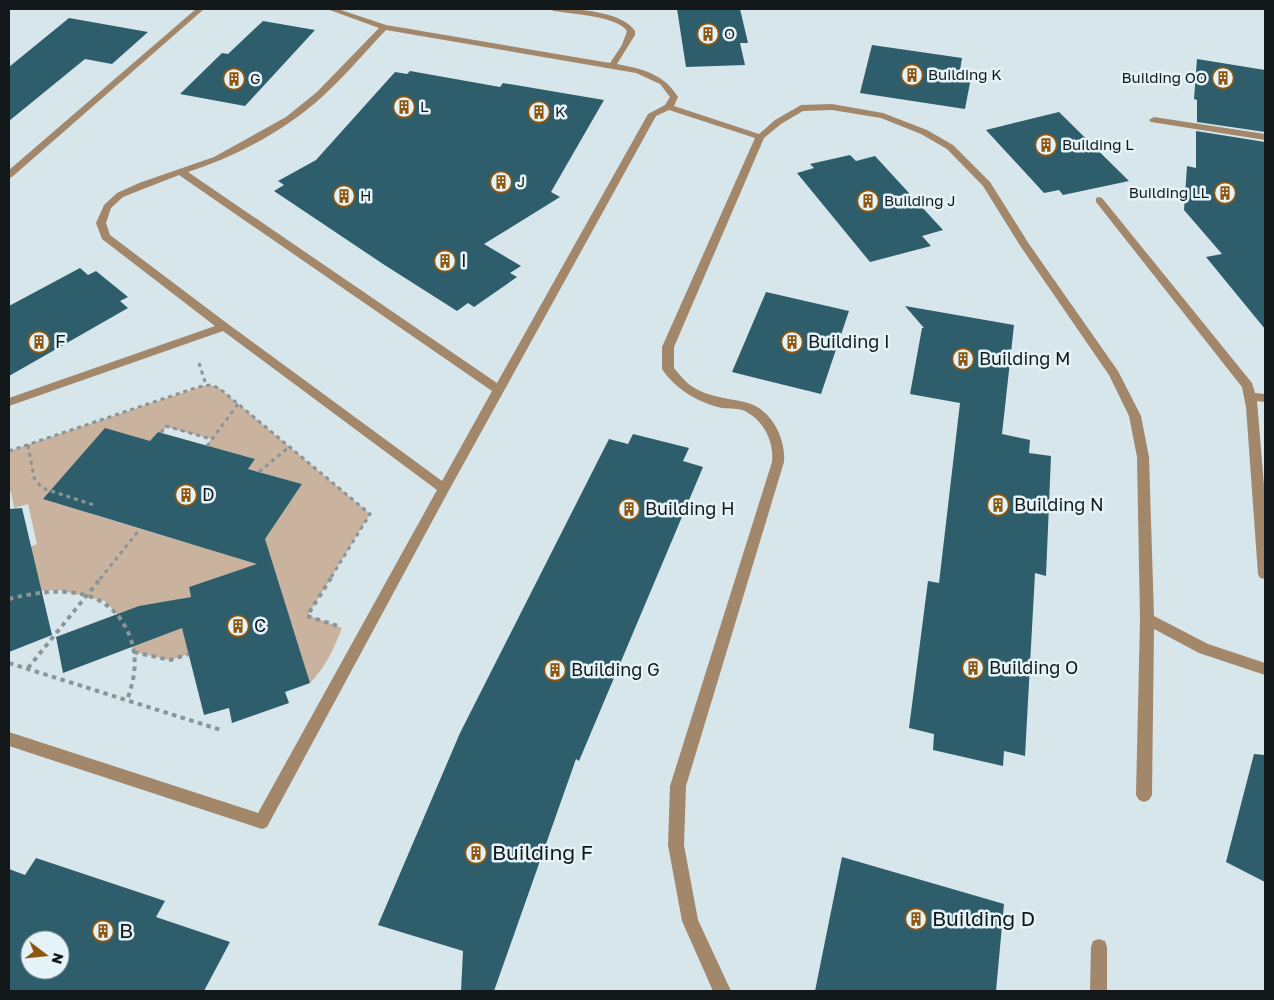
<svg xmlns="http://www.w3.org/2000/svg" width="1274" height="1000" viewBox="0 0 1274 1000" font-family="'Golos Text',sans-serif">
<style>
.green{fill:#c9b39f;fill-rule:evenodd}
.building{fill:#2e5e6b;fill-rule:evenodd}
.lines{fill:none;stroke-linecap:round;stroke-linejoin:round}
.path-far1{stroke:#8a9599;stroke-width:3;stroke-dasharray:4 4;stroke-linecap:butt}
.path{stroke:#8a9599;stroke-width:4;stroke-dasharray:4.5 4.5;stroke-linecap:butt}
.lane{fill:#a3876b;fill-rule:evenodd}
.labels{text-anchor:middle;stroke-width:5;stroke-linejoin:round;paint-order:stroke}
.far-poi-label{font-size:15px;fill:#13191a;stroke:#e4f3f8;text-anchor:start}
.poi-label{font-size:18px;fill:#13191a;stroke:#e4f3f8;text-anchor:start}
.near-poi-label{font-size:21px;fill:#13191a;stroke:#e4f3f8;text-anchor:start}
</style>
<rect width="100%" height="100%" fill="#d7e6eb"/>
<path class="green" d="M 210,385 L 219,388 L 370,514 L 308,615 L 342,628 C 334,648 326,667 310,683 L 248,567 L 189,587 L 191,597 L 179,599 L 189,654 L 170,660 L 134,652 L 120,617 L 105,601 L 59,590 L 40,591 L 9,599 L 9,574 L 27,568 L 24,549 L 37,544 L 28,504 L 14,508 L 11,492 L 9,493 L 9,451 L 203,386 ZM 167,427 L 211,439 L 207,446 L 255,459 L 248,469 L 302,484 L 257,550 L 191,544 L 91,514 L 158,432 L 161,433 Z"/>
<path class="building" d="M 677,9 L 740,9 L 748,43 L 740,43 L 745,65 L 686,67 Z
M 69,18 L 148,32 L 112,64 L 85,59 L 9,121 L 9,67 Z
M 263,21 L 315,30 L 245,106 L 180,94 L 222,53 L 228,54 Z
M 872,45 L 962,58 L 960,70 L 972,72 L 965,109 L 860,93 Z
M 1197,59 L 1265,70 L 1265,132 L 1197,122 L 1197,100 L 1194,99 Z
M 410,71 L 500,87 L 503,83 L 604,100 L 551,192 L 560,197 L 484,244 L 521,266 L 510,273 L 517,277 L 474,307 L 468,303 L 457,311 L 383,264 L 274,191 L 284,185 L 278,181 L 316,160 L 395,72 L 407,74 Z
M 1059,112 L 1129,181 L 1063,195 L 1059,190 L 1044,193 L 986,130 Z
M 1196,131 L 1265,142 L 1265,329 L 1206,257 L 1222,254 L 1184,210 L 1187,166 L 1196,168 Z
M 850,155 L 856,161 L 875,156 L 943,230 L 922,236 L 931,246 L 870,262 L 797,173 L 814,168 L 810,164 Z
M 80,268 L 88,275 L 96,271 L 128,297 L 120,301 L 128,308 L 9,376 L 9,306 Z
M 766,292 L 849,311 L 821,394 L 732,372 Z
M 905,306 L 1014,325 L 1002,434 L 1030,440 L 1029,453 L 1051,456 L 1046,576 L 1035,573 L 1025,756 L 1004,751 L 1003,766 L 933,750 L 934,734 L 909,728 L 928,581 L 939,583 L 960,403 L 910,394 L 922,328 L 924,328 Z
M 105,428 L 150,441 L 158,432 L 255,459 L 248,469 L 302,484 L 265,539 L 310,683 L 285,692 L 289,703 L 232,723 L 229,708 L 204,715 L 182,628 L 63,673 L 56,637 L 139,606 L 191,597 L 189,587 L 257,564 L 43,499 Z
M 633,434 L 689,448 L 683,461 L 703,467 L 579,761 L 576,759 L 494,991 L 461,991 L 463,951 L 378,925 L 460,733 L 609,439 L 628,444 Z
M 22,508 L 52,635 L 9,652 L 9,509 Z
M 1254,754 L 1265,755 L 1265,882 L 1226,862 Z
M 842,857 L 1004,904 L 996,991 L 815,991 Z
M 36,858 L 165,901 L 156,917 L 230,942 L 204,991 L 9,991 L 9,869 L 25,875 ZM 30,940 L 60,940 L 60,970 L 30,970 Z"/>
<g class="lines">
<path class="path-far1" d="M 199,363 L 206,385
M 161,433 L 166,426 L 211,439
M 28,445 L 34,478 L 42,488 L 97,506
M 207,446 L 238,404
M 9,451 L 198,387 L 210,385 L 219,388 L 370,514 L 330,579
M 259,472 L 289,447
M 100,579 L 140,529"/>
<path class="path" d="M 331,578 L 307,616 L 338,626
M 9,599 C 55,587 110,584 130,637 C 138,658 135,679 127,700
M 134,652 L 170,660 L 189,654
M 9,663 L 221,730
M 28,668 L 101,578"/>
<path class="lane" d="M 196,9 L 204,9 L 12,177 L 9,178 L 9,170 Z
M 327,9 L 338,9 L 386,25 L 610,63 L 622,45 L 627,31 C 617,16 571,14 554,11 L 550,9 C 573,8 622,11 635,31 L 635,35 L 617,64 C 643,69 664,74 678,97 L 674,106 L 759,134 L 775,120 L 801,105 L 832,104 L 883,113 L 927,130 L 953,145 L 990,182 L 1029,244 L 1118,371 L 1141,416 L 1149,457 L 1154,616 L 1208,644 L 1265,663 L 1265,675 L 1199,653 L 1154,629 L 1152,795 L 1149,800 L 1144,802 L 1139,800 L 1136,795 L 1140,619 L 1137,457 L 1129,416 L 1109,375 L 1021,247 L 983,186 L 947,149 L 921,134 L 881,118 L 832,110 L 803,111 L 781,124 L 764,138 L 674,347 L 674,368 C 679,374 686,383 693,387 C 710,398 730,398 748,403 C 772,410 786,439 784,462 L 686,786 L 684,845 L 698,920 L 731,991 L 713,991 L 682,921 L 668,845 L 670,786 L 772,462 C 774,441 764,421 745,411 C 739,408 729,409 722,408 C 699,403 675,389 662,369 L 662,347 L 755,138 L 669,110 L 656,116 L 448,492 L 267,827 L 262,829 L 9,746 L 9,732 L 258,813 L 437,490 L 223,331 L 9,406 L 9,398 L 215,326 L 102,239 L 96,223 L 104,205 L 117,193 L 139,183 L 214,157 L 286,117 L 317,92 L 379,28 ZM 386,30 L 636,73 L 660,84 L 670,97 L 665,105 L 648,114 L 497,383 L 188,172 C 236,156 285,131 323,96 C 345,76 365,52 386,30 ZM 179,175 L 492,391 L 442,481 L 228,324 L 110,235 L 106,223 L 111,208 L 123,197 Z
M 1154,117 L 1265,134 L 1265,140 L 1151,122 L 1149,120 Z
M 1099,197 L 1102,198 L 1252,383 L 1255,393 L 1265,394 L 1265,402 L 1257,401 L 1265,497 L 1265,579 L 1260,578 L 1258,574 L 1246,407 L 1242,387 L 1096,202 L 1096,198 Z
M 1099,939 L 1105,941 L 1107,947 L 1107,991 L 1090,991 L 1091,947 L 1093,941 Z"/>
</g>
<defs>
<g id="building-ring" transform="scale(1.125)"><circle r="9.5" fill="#e4f3f8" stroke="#8e560e" stroke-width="1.5"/><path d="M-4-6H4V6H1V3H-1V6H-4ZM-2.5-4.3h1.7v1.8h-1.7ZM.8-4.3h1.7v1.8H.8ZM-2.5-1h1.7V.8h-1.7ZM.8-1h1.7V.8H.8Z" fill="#8e560e"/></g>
</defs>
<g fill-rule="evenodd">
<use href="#building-ring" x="708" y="34"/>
<use href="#building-ring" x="912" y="75"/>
<use href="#building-ring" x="1223" y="78"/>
<use href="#building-ring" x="234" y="79"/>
<use href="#building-ring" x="404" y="107"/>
<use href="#building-ring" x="539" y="112"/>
<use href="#building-ring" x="1046" y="145"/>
<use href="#building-ring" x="501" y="182"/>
<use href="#building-ring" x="1225" y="193"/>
<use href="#building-ring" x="344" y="196"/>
<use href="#building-ring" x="868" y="201"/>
<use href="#building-ring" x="445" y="261"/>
<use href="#building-ring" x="39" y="342"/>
<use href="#building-ring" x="792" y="342"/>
<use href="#building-ring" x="963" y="359"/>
<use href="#building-ring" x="186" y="495"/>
<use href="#building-ring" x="998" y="505"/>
<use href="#building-ring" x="629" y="509"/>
<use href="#building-ring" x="238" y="626"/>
<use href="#building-ring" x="973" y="668"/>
<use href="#building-ring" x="555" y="670"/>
<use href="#building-ring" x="476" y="853"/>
<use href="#building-ring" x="916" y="919"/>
<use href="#building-ring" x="103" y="931"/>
</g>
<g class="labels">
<g class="far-poi-label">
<text x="724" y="39">O</text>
<text x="928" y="80">Building K</text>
<text x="1207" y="83" text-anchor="end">Building OO</text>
<text x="250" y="84">G</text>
<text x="420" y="112">L</text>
<text x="555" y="117">K</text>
<text x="1062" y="150">Building L</text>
<text x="517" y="187">J</text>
<text x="1209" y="198" text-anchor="end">Building LL</text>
<text x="360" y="201">H</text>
<text x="884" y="206">Building J</text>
</g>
<g class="poi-label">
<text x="461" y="267">I</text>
<text x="55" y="348">F</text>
<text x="808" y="348">Building I</text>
<text x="979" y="365">Building M</text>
<text x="202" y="501">D</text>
<text x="1014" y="511">Building N</text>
<text x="645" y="515">Building H</text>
<text x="254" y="632">C</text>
<text x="989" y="674">Building O</text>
<text x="571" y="676">Building G</text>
</g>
<g class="near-poi-label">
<text x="492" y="860">Building F</text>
<text x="932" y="926">Building D</text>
<text x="119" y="938">B</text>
</g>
</g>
<rect width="1274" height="1000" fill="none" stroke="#13191a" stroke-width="20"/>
<g transform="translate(45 955) rotate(106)"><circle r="24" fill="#e4f3f8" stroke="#909c9f"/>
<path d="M0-4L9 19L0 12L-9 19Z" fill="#8e560e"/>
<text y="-8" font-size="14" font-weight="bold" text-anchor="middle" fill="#13191a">N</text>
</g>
</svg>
